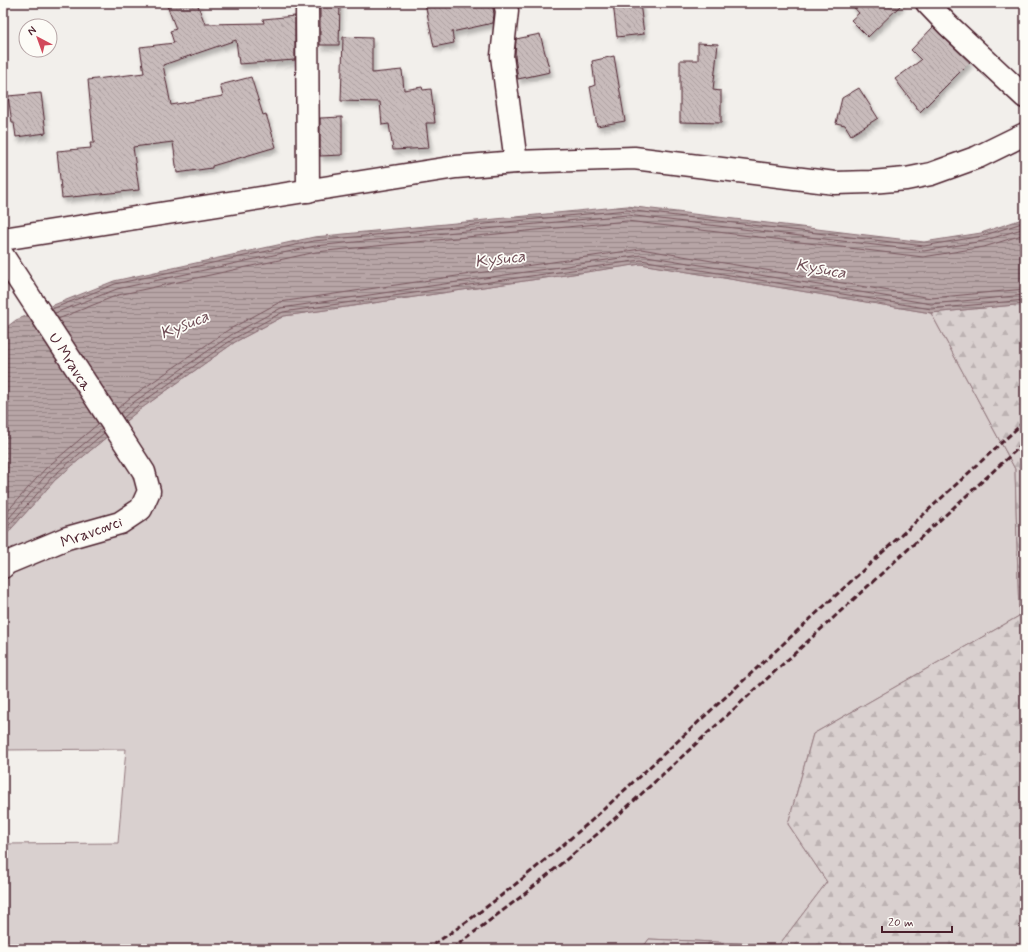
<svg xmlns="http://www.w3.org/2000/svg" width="1028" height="952" viewBox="0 0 1028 952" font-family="Mynerve,sans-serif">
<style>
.green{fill:#d9d0cf;stroke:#92787d}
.forest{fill:url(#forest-firs);stroke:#92787d}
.water{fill:url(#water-rules);stroke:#8b6f75}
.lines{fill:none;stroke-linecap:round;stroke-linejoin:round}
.shore{stroke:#76555c;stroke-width:1}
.building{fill:url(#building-back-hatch);stroke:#4a1f2b;filter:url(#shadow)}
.minor-casing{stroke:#4a1f2b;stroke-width:25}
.major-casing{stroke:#4a1f2b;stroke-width:25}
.minor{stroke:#fdfcf7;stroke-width:22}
.major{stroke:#fdfcf7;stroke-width:22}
.rail{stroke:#4a1f2b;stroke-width:3;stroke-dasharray:6 3;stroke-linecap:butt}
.labels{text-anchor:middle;stroke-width:3.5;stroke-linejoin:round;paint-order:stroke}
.street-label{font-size:16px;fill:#4a1f2b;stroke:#fdfcf7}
.water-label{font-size:17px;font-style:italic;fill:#704e56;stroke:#fdfcf7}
</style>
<defs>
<pattern id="forest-firs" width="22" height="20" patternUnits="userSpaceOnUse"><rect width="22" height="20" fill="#d9d0cf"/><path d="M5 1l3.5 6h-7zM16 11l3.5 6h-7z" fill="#bcb2b2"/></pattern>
<pattern id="water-rules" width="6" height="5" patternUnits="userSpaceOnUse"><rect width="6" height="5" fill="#b7a5a6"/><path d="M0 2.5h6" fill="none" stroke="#978687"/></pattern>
<pattern id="building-back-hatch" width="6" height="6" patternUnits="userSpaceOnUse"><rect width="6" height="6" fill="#c8bbbb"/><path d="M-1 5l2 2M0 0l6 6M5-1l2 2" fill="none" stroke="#ada0a1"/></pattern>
<filter id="shadow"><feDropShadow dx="2.5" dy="4.5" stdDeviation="2" flood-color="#0004"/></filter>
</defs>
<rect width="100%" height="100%" fill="#f2efeb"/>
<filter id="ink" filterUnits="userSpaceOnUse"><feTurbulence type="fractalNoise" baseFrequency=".025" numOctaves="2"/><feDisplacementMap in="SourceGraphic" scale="8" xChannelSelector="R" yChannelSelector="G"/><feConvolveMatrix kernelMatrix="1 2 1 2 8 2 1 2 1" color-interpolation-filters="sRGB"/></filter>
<g filter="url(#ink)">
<path class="green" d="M 641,264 L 931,313 L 1015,469 L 1019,616 L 813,734 L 788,824 L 827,882 L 779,945 L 649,939 L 642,949 L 3,949 L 3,844 L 118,843 L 126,749 L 3,750 L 3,538 L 55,480 L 139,410 L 235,342 L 284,316 Z"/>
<path class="forest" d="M 1025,304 L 1025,949 L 642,949 L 649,939 L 779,945 L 827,882 L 788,824 L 813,734 L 1019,616 L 1015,469 L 931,313 Z"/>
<path class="water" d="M 627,206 L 924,242 L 981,233 L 1025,218 L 1025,304 L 931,313 L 641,264 L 284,316 L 235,342 L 139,410 L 55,480 L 3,538 L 3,330 L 16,320 L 114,281 L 314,237 Z"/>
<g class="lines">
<path class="shore" d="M 52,309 L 115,284 L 314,241 L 627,210 L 924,246 L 982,236 L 1025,222
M 55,313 L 117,289 L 315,246 L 627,215 L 924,251 L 983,241 L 1025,228
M 58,319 L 118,295 L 316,252 L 627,221 L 923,257 L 984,247 L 1025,234
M 117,409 L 131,397 L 228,330 L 280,302 L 641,249 L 931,298 L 1025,289
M 120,414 L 134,402 L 231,335 L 281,308 L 641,255 L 931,304 L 1025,295
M 123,418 L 137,406 L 233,339 L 283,312 L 641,260 L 931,309 L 1025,300
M 3,516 L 45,469 L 98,424
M 3,525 L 48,473 L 102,429
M 3,532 L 52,477 L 104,433"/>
</g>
<path class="building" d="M 166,3 L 197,3 L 205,24 L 264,23 L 263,19 L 295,16 L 295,60 L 239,64 L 236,40 L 163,65 L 171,105 L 223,96 L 220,85 L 251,77 L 263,115 L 266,114 L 276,147 L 212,166 L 212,168 L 177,173 L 173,142 L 133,147 L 139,190 L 62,198 L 57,151 L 91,148 L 90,143 L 94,143 L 88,80 L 144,73 L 140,47 L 174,43 L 170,31 L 176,29 Z
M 320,3 L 340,3 L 339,45 L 320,45 Z
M 425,3 L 492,3 L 494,14 L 493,23 L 452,32 L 454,43 L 434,47 Z
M 613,3 L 640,3 L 644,34 L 617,37 Z
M 850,3 L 903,3 L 868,37 L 851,20 L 859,13 Z
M 933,27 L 970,62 L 920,112 L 895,79 L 921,60 L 911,50 Z
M 540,34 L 550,72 L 518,79 L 515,56 L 516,39 Z
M 343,37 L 372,38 L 372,73 L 402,70 L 404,90 L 422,87 L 423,90 L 431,89 L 435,123 L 426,123 L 429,148 L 393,150 L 389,124 L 382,125 L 380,102 L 341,101 Z
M 698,43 L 718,44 L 713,90 L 721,91 L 721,123 L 680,122 L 680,60 L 698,60 Z
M 614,56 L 625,121 L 597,126 L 590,87 L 595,85 L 592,61 Z
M 859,88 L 878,118 L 851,135 L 845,125 L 836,123 L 842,98 Z
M 41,93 L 46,133 L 16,137 L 14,123 L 12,123 L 8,96 Z
M 342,117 L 342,155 L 320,156 L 320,118 Z"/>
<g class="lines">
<g class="minor-casing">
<path id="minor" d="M 307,3 L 308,191
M 505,3 L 507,11 L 502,56 L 516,162
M 927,3 L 948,25 L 1025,97
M 3,256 L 144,472 L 149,491 L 141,509 L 120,523 L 67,538 L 7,563 L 3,567"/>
</g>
<g class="major-casing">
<path id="major" d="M 3,239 L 456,167 L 516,162 L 634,158 L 835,183 L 871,182 L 906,179 L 931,174 L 978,157 L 1025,134"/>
</g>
<use href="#minor" class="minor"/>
<use href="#major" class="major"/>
<path class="rail" d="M 426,949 C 485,912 538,866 591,821 L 1025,421
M 452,949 L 522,896 L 601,831 L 1025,442"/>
</g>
</g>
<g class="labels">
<g class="street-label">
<text transform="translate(71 361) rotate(57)" y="6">U Mravca</text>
<text transform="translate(91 531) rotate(-20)" y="6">Mravcovci</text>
</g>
<g class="water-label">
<text transform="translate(500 258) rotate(-7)" y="6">Kysuca</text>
<text transform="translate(821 268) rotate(10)" y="6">Kysuca</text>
<text transform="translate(184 324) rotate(-22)" y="6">Kysuca</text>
</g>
</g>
<rect width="1028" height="952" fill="none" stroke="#fdfcf7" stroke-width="16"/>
<rect x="8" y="8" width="1012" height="936" fill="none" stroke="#4a1f2b" stroke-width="1.5" filter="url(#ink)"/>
<g transform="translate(38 38) rotate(319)"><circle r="19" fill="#fdfcf7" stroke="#b5a4a5"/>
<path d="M0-3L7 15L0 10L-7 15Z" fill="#d1495b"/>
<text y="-6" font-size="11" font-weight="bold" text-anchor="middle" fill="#4a1f2b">N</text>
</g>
<path d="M882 926v6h70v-6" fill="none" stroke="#4a1f2b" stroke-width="2"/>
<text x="888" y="926" font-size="12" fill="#4a1f2b" stroke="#fdfcf7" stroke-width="3" paint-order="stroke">20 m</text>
</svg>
